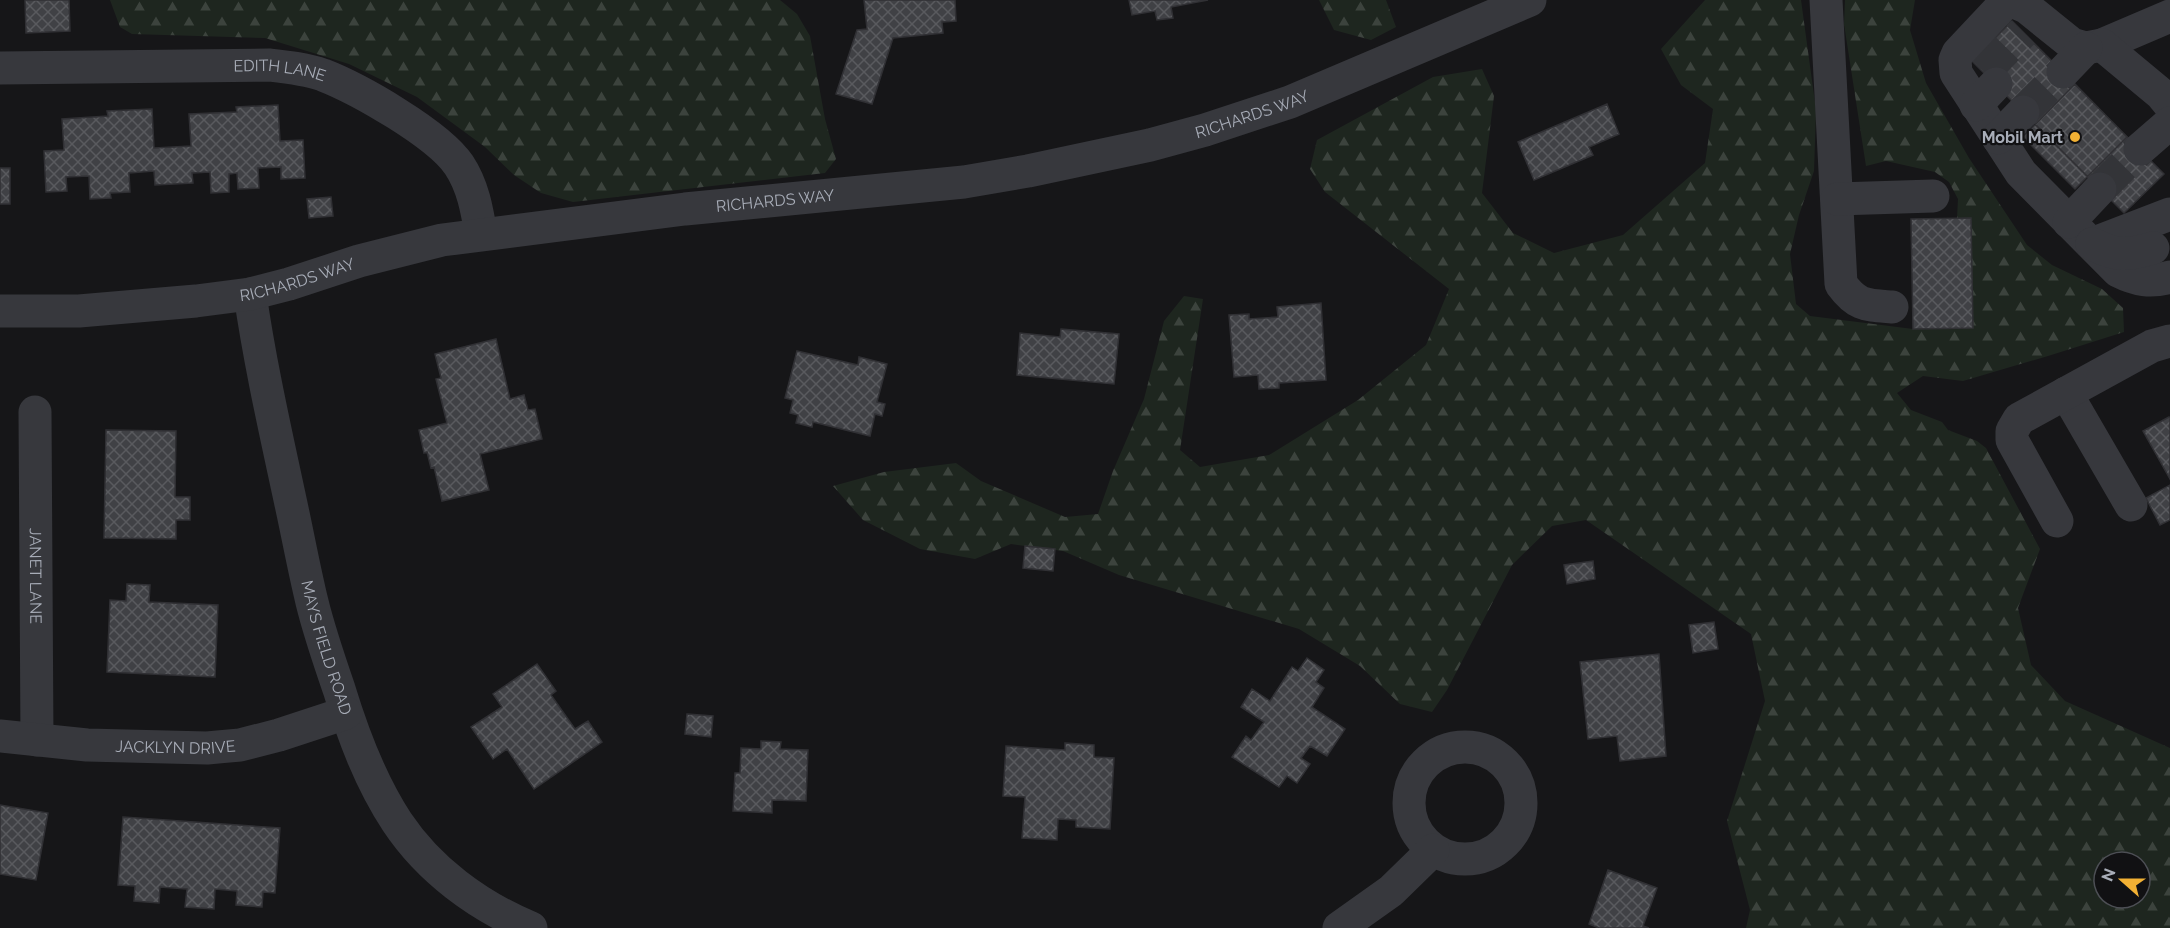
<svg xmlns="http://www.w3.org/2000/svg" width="2170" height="928" viewBox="0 0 2170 928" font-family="Raleway,sans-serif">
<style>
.forest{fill:url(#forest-firs);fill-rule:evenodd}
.building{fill:url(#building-cross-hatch);stroke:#303034;stroke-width:1.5}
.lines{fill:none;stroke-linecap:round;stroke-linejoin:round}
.minor-tunnel{stroke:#333438;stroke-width:33;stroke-dasharray:33 16;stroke-linecap:butt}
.minor{stroke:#37383d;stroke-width:33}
.poi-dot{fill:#f2b134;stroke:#111113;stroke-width:2}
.labels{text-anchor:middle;stroke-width:4.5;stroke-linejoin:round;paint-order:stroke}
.street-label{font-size:16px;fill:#a8adb8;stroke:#111113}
.poi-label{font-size:16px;font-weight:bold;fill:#a8adb8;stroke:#111113;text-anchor:end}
</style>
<defs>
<pattern id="forest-firs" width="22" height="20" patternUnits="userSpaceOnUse" patternTransform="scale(1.5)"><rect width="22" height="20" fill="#1e261f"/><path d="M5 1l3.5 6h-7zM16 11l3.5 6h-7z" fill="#3c433d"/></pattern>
<pattern id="building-cross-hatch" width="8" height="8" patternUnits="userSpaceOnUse" patternTransform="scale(1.5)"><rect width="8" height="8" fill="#404145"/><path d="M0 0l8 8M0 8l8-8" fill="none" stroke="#595a5e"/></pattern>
</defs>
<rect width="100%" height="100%" fill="#161618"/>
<path class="forest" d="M 110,0 L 780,0 L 797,14 L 810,36 L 825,119 L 836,159 L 825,173 L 573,202 L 541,193 L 514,175 L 485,147 L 417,97 L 349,64 L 265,38 L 132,34 L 120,27 Z
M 1319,0 L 1386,0 L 1396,27 L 1371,40 L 1334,30 Z
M 1705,0 L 1801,0 L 1816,110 L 1814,171 L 1799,215 L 1790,254 L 1796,304 L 1810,316 L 1913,329 L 1973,328 L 1971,219 L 1957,219 L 1958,199 L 1949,182 L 1935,172 L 1886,161 L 1866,166 L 1844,24 L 1845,0 L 1915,0 L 1910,30 L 1926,83 L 1969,158 L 2027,245 L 2052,265 L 2102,289 L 2123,308 L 2124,332 L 2048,356 L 1963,381 L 1923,376 L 1897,393 L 1911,410 L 1942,422 L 1948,430 L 1977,441 L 1986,448 L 2040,549 L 2018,608 L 2031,665 L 2065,701 L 2170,748 L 2170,928 L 1746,928 L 1750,910 L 1727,821 L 1765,701 L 1751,634 L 1586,520 L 1552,526 L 1512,565 L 1447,690 L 1432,712 L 1400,704 L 1360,666 L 1299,629 L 1119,575 L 1063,551 L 1011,544 L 975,559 L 920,549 L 863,520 L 833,486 L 884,472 L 956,463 L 981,481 L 1065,517 L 1098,514 L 1113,471 L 1144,399 L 1164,321 L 1184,296 L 1203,299 L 1180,450 L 1200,467 L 1269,455 L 1358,400 L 1426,345 L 1449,289 L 1325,192 L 1310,169 L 1317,140 L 1433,77 L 1482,69 L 1494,96 L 1482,193 L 1513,233 L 1554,253 L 1623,235 L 1705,163 L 1713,109 L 1681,85 L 1661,49 ZM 2104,862 L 2140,862 L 2140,898 L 2104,898 Z"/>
<path class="building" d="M 25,0 L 69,0 L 70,31 L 26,33 Z
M 864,0 L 955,0 L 956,21 L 942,22 L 943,33 L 893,38 L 872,104 L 836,94 L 857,30 L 867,29 Z
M 1129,0 L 1208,0 L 1171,7 L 1173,18 L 1157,20 L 1155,11 L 1132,15 Z
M 2012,21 L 2164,174 L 2124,213 L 1972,61 Z
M 2075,84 L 2127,137 L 2075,189 L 2023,137 Z
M 1607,104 L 1619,134 L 1589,147 L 1593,155 L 1534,180 L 1518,142 Z
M 278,105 L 280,141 L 303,140 L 305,178 L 281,179 L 281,167 L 258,168 L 259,188 L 238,189 L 237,173 L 229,174 L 229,192 L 211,193 L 210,172 L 192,173 L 193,183 L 155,185 L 154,171 L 129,173 L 130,192 L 110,193 L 111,198 L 90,199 L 89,176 L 66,177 L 67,191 L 46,192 L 44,151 L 64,150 L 62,119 L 108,116 L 107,111 L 152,109 L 154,148 L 191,146 L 189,114 L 237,112 L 236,107 Z
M 0,168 L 10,168 L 10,204 L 0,204 Z
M 331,197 L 333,216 L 309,218 L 307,199 Z
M 1971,218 L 1973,328 L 1913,329 L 1911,219 Z
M 1321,303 L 1326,380 L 1279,383 L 1279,388 L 1259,389 L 1258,375 L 1234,377 L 1229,315 L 1249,314 L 1249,319 L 1278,317 L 1277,307 Z
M 1061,329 L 1119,334 L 1114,384 L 1017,375 L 1020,333 L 1060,337 Z
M 496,339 L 510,399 L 524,395 L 528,410 L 535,409 L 542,439 L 480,454 L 489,490 L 442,501 L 434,467 L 431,468 L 427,452 L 424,453 L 419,430 L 447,423 L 436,379 L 441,378 L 435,354 Z
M 797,351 L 858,365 L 859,357 L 887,364 L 877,402 L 885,404 L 882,416 L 875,414 L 870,436 L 813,422 L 812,427 L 796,423 L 798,415 L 790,413 L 793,400 L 785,398 Z
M 2169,417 L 2170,418 L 2170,479 L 2143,431 Z
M 106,430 L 176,431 L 175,497 L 190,497 L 190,520 L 176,520 L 176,539 L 104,538 Z
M 2170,485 L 2170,520 L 2160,525 L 2146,498 Z
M 1025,546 L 1055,549 L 1053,571 L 1023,568 Z
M 1593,561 L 1595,579 L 1567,584 L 1564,565 Z
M 127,584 L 150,585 L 149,602 L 218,605 L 215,677 L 107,672 L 110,600 L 126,601 Z
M 1714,622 L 1718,649 L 1693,653 L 1689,625 Z
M 1659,654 L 1666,756 L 1620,761 L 1617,736 L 1588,739 L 1580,662 Z
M 1307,658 L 1324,670 L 1316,682 L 1324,688 L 1312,707 L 1345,729 L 1327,756 L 1310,746 L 1301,758 L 1310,764 L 1297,783 L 1287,776 L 1279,787 L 1232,757 L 1246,736 L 1251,740 L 1264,722 L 1241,707 L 1252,689 L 1270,701 L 1292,667 L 1298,671 Z
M 537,664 L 556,691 L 551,695 L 575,729 L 588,721 L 602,742 L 534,789 L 507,749 L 493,759 L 471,727 L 502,707 L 493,694 Z
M 687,714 L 713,716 L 711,737 L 685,734 Z
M 761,741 L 781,742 L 780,749 L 808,750 L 806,801 L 772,800 L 772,813 L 733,811 L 735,773 L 740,773 L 741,748 L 761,749 Z
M 1065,743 L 1094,745 L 1094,757 L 1114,758 L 1110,829 L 1076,827 L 1076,820 L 1058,819 L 1057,840 L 1022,838 L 1025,797 L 1003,796 L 1006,746 L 1065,750 Z
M 0,805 L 48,813 L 36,880 L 0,874 Z
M 123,817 L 280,828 L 275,893 L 263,892 L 262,907 L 236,905 L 237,891 L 215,889 L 214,909 L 185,907 L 187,889 L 160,887 L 159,903 L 134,901 L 135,886 L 118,885 Z
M 1608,870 L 1657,888 L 1643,926 L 1649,928 L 1599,928 L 1589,924 Z"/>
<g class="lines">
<path class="minor-tunnel" d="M 1984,72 L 2023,32
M 2023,112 L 2063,72
M 2100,189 L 2140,149"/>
<g class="minor">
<path d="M 1826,0 L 1841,284 C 1857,306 1866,305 1892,307"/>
<path d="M 2170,16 L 2102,45 L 2086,48 L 2072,44 L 2026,7 L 2012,1 L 2005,3 L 1958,53 L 1955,60 L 1956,73 L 2021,173 L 2118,271 C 2136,280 2151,283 2170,277"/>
<path d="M 2102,45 L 2161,94 L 2170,105"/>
<path id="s1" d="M 0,68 L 269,65 C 287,67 306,69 323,75 C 359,89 438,134 459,165 C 473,186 477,210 481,234"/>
<path d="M 2063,72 L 2086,48"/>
<path d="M 1976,105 L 1996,84"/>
<path d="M 1998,138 L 2023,112"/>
<path d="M 2140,149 L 2170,123"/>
<path d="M 1837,199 L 1933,196"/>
<path d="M 2069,222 L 2100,189"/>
<path d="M 2092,244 L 2170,214"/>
<path d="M 2092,244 C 2117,256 2127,256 2153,248"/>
<path id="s2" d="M 250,294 C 260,364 276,434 291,504 C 298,536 304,569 312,602 C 319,631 329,660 339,689 C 353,735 370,781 397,822 C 429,870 478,906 531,928"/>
<path id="s3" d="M 0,311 L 79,311 L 196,301 L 250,294 L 289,284 L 359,261 L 442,240 L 685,209 L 964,182 L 1028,171 L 1150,145 L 1205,130 L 1290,102 L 1530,0"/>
<path d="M 2066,393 L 2131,505"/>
<path id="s4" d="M 35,412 L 37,740"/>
<path d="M 2057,521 L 2012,440 L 2012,431 L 2019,419 L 2152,346 L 2170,341"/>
<path id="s5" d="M 0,736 L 87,745 L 207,748 L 240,745 L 279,735 L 346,713"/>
<circle cx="1465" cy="803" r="56"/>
<path d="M 1339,928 L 1391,891 L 1433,850"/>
</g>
</g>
<circle class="poi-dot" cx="2075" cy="137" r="6"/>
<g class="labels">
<g class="street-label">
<text dy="6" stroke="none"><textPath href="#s1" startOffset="280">EDITH LANE</textPath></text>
<text dy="6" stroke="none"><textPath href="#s3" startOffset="1272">RICHARDS WAY</textPath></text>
<text dy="6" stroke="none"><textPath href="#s3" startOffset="786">RICHARDS WAY</textPath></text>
<text dy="6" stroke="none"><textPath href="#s3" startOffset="300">RICHARDS WAY</textPath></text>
<text dy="6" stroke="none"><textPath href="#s4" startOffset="164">JANET LANE</textPath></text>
<text dy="6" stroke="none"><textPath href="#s2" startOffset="362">MAYS FIELD ROAD</textPath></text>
<text dy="6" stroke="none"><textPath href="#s5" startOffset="176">JACKLYN DRIVE</textPath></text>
</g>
<g class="poi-label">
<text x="2063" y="143">Mobil Mart</text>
</g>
</g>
<g transform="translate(2122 880) rotate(291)"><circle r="28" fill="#111113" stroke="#4d4f55" stroke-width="1.5"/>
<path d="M0-4.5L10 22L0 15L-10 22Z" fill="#f2b134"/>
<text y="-9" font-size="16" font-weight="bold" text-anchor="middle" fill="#a8adb8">N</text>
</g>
</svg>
